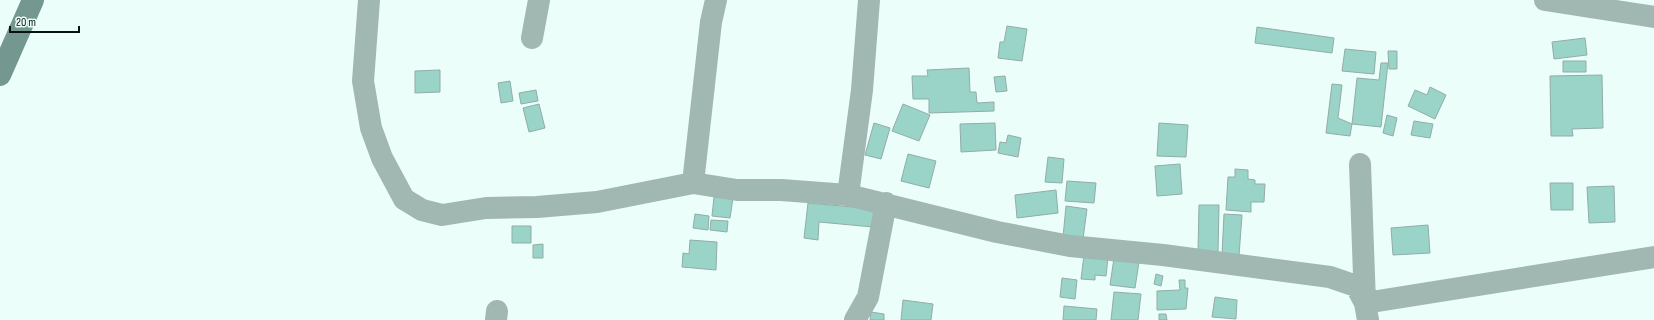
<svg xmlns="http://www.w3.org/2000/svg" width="1654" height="320" viewBox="0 0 1654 320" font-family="'Sofia Sans Condensed',sans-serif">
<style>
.building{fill:#9ad3c8;stroke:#91ada7}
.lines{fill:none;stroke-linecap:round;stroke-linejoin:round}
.minor{stroke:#a0b7b2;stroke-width:22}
.secondary{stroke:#749790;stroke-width:22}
</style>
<rect width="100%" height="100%" fill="#ebfefa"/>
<path class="building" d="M 1007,26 L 1027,29 L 1022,61 L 998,58 L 1000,42 L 1004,42 Z
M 1257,27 L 1334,38 L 1332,53 L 1255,43 Z
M 1585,38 L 1587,55 L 1554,59 L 1552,42 Z
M 1345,49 L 1376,52 L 1374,74 L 1342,71 Z
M 1388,51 L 1397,51 L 1397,69 L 1389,69 Z
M 1563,61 L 1586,61 L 1586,72 L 1563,72 Z
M 1381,63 L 1388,63 L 1381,127 L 1352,124 L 1357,78 L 1379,80 Z
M 969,68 L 970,92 L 976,92 L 977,103 L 994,102 L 994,111 L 929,113 L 929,99 L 913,99 L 912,76 L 928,76 L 927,70 Z
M 440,70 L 440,92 L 415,93 L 415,71 Z
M 1602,75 L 1603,128 L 1572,129 L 1573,136 L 1551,136 L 1550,76 Z
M 1005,76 L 1007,91 L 996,92 L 994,77 Z
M 510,81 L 513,101 L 501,103 L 498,83 Z
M 1332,84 L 1342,85 L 1338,118 L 1352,124 L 1350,136 L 1326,133 Z
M 1430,87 L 1446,95 L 1435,119 L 1408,106 L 1415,90 L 1427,95 Z
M 536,90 L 538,101 L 521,104 L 519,93 Z
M 539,104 L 545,128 L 529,132 L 523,108 Z
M 903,104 L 930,115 L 919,141 L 892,131 Z
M 1387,115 L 1397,118 L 1393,136 L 1383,133 Z
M 1414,121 L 1433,124 L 1430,138 L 1411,135 Z
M 874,123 L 890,128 L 881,159 L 865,155 Z
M 995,123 L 996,150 L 961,152 L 960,124 Z
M 1159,123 L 1188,125 L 1186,157 L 1157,156 Z
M 1008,135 L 1021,138 L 1018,157 L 998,153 L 1000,142 L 1006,143 Z
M 908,154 L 936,161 L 929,188 L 901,181 Z
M 1048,157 L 1064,159 L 1062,183 L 1045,182 Z
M 1180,164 L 1182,194 L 1157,196 L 1155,166 Z
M 1235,169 L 1248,170 L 1248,179 L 1255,180 L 1255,184 L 1265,184 L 1264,202 L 1251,202 L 1251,212 L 1226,210 L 1228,177 L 1235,177 Z
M 1067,181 L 1096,183 L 1094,203 L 1065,201 Z
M 1550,183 L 1573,183 L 1573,210 L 1551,210 Z
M 1614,186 L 1615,222 L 1589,223 L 1587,187 Z
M 1056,190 L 1058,213 L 1017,218 L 1015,195 Z
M 714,197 L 733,198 L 730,218 L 712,216 Z
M 808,203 L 875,209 L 873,227 L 819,222 L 818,240 L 804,238 Z
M 1199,205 L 1219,205 L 1218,252 L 1198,252 Z
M 1066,206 L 1087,209 L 1083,239 L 1063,237 Z
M 695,214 L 709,216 L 708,230 L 693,228 Z
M 1224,214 L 1242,215 L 1239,256 L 1222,255 Z
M 711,220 L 728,221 L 727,232 L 710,230 Z
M 1428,225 L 1430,253 L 1393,255 L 1391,228 Z
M 512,226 L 531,226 L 531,243 L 512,243 Z
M 690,240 L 717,242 L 716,270 L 682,267 L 683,253 L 689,254 Z
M 543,244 L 543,258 L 533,258 L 533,245 Z
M 1084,255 L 1108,258 L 1106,276 L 1095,275 L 1095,280 L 1081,279 Z
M 1114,258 L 1139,262 L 1135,288 L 1110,285 Z
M 1156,274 L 1163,276 L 1161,286 L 1154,284 Z
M 1062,278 L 1077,280 L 1075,299 L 1060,297 Z
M 1179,280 L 1185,280 L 1185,288 L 1188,288 L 1186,309 L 1157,310 L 1157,291 L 1180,290 Z
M 1114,292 L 1141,294 L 1138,320 L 1111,320 Z
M 1215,297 L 1237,300 L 1236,319 L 1212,317 Z
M 903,300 L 933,304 L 931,320 L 901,320 Z
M 1064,306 L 1097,309 L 1096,320 L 1063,320 Z
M 871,312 L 884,314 L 884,320 L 870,320 Z
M 1159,314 L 1166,314 L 1167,320 L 1159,320 Z"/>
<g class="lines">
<path class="minor" d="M 369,0 L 363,81 L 371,128 L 382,158 L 404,199 L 422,210 L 442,215 L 486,208 L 537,207 L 597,202 L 693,183 L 737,190 L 781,190 L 848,195 L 997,232 L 1070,246 L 1163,255 L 1330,277 L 1356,286 L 1365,303 L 1368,320
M 1545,0 L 1654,17
M 532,38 L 539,0
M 1360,164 L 1365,303 L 1654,257
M 693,183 L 711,22 L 716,0
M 848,195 L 862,90 L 869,0
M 496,320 L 497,311
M 855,320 L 868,297 L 886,203"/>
<path class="secondary" d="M 0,75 L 33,0"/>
</g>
<path d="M10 26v6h69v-6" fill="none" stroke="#081210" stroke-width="2"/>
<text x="16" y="26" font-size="12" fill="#081210" stroke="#ebfefa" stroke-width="3" paint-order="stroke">20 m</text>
</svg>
